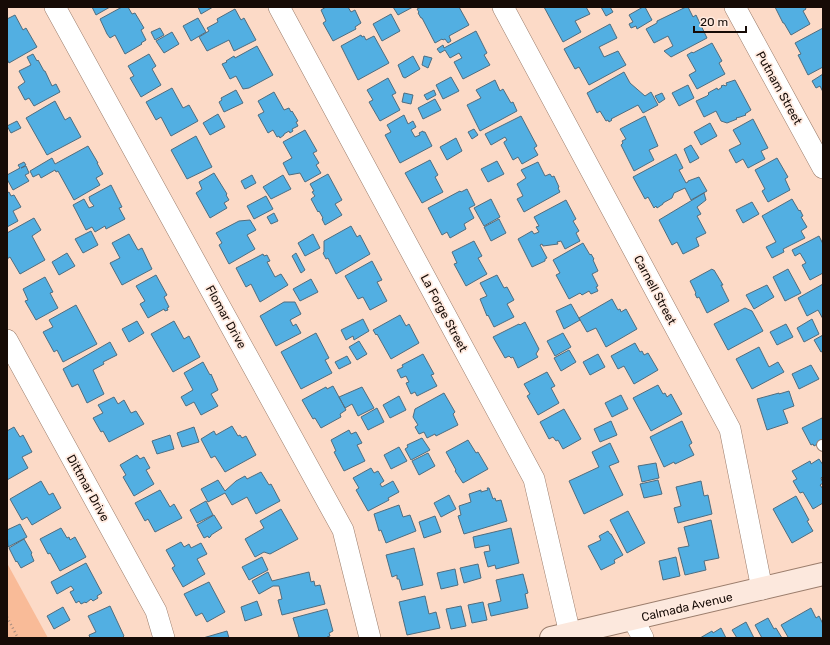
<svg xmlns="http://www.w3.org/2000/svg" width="830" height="645" viewBox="0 0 830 645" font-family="Rubik,sans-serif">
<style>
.green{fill:#f9bb98}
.building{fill:#52afe2;stroke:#4f6d7f}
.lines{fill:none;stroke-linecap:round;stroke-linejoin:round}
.lane-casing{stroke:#9b7d6c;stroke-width:12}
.street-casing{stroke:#9b7d6c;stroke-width:22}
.secondary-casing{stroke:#9b7d6c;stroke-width:24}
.path{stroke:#a58b7e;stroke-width:2.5;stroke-dasharray:1 3;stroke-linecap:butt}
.lane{stroke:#fff;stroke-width:10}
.street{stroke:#fff;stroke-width:21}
.secondary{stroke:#fce8dd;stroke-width:22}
.labels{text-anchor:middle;stroke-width:3.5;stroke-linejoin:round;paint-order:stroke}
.street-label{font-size:12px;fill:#160b06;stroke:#ffeadf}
</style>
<rect width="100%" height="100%" fill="#fcdac7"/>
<path class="green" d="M 7,563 L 48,638 L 7,638 Z"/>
<path class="building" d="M 92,7 L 110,7 L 96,15 Z
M 122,7 L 128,7 L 132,14 L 135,13 L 144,28 L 141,30 L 146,40 L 141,43 L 142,44 L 125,54 L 115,35 L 110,38 L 107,34 L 100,19 Z
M 198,7 L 213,7 L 201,14 Z
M 326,7 L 348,7 L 351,12 L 355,10 L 361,23 L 355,27 L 356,29 L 333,41 L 323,23 L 326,21 L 321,10 Z
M 393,7 L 413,7 L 398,15 Z
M 421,7 L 459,7 L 469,25 L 449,36 L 451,41 L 448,43 L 445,39 L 443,40 L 442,39 L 435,43 L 422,18 L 421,18 L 418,13 L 419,12 L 417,9 Z
M 544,7 L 586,7 L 590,14 L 575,21 L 581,32 L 563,42 Z
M 601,7 L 610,7 L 613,12 L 606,16 Z
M 643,7 L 645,7 L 652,20 L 637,29 L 636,26 L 631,28 L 629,24 L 633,22 L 629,15 Z
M 686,7 L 688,7 L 693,17 L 696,15 L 707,38 L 671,57 L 664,51 L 673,46 L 668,36 L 654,43 L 646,29 L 657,23 L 657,21 Z
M 775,7 L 805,7 L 806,9 L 803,11 L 810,24 L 791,35 L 784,23 L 783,23 Z
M 235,9 L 241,20 L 244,18 L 256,40 L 234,51 L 229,40 L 207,51 L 199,37 L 209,31 L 207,28 L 218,22 L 217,19 Z
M 391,14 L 400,31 L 382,41 L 373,24 Z
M 15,15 L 23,30 L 26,28 L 37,47 L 9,63 L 7,59 L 7,19 Z
M 198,18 L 206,32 L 191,41 L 183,26 Z
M 610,24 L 617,38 L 599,47 L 604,57 L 618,51 L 626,65 L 589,85 L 579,67 L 575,69 L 564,49 Z
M 160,28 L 164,35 L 155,40 L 151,32 Z
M 823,28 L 823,67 L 808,75 L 798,55 L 801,54 L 795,43 Z
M 476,31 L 487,53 L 484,55 L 490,65 L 463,79 L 454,62 L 462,58 L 459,53 L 450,58 L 445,50 L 440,53 L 437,49 L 443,45 L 444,48 Z
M 172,32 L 179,44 L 164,53 L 156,41 Z
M 361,35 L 362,37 L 364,36 L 366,40 L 374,36 L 389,63 L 358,80 L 341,46 Z
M 712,43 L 722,61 L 719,63 L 725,74 L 697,89 L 689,75 L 696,71 L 687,55 L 692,52 L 693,53 Z
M 257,46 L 273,75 L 249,88 L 243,89 L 236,76 L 230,79 L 222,64 L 227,62 L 226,61 L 234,56 L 235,58 Z
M 33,54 L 37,61 L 38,60 L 44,71 L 45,71 L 52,86 L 56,84 L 60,92 L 34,106 L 29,98 L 25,100 L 18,87 L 25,82 L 19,71 L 31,65 L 27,57 Z
M 149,54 L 156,66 L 152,69 L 161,85 L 141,97 L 130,78 L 134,76 L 128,66 Z
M 413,56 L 420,69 L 405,78 L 403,77 L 398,65 Z
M 424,56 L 432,58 L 428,68 L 422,65 Z
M 624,72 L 630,83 L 645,96 L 651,92 L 658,105 L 643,113 L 638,105 L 611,119 L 612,120 L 609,122 L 608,120 L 606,121 L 600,111 L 597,113 L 587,93 Z
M 823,74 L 823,92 L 820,86 L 816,88 L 812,81 Z
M 451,77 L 459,91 L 443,99 L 436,85 Z
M 388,78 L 396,93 L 392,95 L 400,110 L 380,121 L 369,102 L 373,100 L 367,90 Z
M 495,80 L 500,91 L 503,89 L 511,103 L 513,102 L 517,111 L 480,131 L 467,105 L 481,98 L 476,90 Z
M 735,80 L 751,110 L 745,114 L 746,115 L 740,117 L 736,118 L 737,119 L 727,123 L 721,121 L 716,111 L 704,117 L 696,101 L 707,96 L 709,94 L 708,93 L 717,88 L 718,90 L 722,87 L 721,86 L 724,85 L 725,86 L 727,85 L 726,83 Z
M 688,85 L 694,98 L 679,106 L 672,93 Z
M 172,88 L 183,108 L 189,105 L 198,121 L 171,136 L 161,117 L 156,120 L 146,102 Z
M 236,90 L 243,103 L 224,112 L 219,102 L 222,100 L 221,98 Z
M 434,90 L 436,95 L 427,100 L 424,95 Z
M 274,92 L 284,110 L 289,108 L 291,112 L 292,111 L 298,121 L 296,122 L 298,126 L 292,129 L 293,131 L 290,133 L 289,131 L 284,134 L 284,135 L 280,138 L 279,136 L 277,137 L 273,130 L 268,133 L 258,115 L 264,112 L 258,101 Z
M 404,93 L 413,95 L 411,104 L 402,102 Z
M 662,93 L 665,99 L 659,103 L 655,96 Z
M 435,99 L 441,110 L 423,119 L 418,108 Z
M 55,101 L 65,120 L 70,117 L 81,137 L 47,155 L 26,118 Z
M 218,114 L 225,127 L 210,135 L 203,123 Z
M 404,115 L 408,124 L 413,121 L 416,127 L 411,130 L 415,137 L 420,135 L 419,133 L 423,131 L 423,132 L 425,132 L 432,146 L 400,163 L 385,135 L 391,132 L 387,125 Z
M 521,116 L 537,146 L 534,148 L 538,155 L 522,164 L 518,157 L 513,160 L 504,143 L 504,142 L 507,140 L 505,137 L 491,145 L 485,134 Z
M 645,116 L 658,146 L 649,150 L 654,160 L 634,171 L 621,145 L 623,143 L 622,141 L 626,139 L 620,129 Z
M 753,119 L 768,148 L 761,151 L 765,159 L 748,168 L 743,159 L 736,163 L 729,150 L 741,144 L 733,130 Z
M 17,121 L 21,128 L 11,133 L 7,126 Z
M 710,123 L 717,136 L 701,145 L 694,132 Z
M 474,129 L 478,135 L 472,139 L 468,132 Z
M 305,130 L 317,151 L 313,153 L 319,163 L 316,165 L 321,173 L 305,182 L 300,173 L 289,175 L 283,163 L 292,158 L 283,142 Z
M 196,136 L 212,167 L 187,179 L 171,150 Z
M 456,138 L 462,151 L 447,160 L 440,147 Z
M 691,145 L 699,158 L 690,163 L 684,149 Z
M 88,146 L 98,163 L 97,163 L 103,174 L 96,178 L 100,185 L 74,200 L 58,171 L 56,172 L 55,170 L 41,178 L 39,174 L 33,177 L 30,171 L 52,158 L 55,164 Z
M 676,154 L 683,168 L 679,170 L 686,183 L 688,182 L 688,181 L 699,177 L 707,191 L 691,200 L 685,188 L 674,193 L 672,198 L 663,203 L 663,204 L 657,208 L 656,206 L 654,208 L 648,197 L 645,199 L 633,177 Z
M 777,158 L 788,177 L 785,179 L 790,190 L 768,202 L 762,191 L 765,189 L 755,170 Z
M 430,160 L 438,175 L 435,177 L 443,192 L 422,203 L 405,173 Z
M 497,161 L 504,174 L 488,182 L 481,169 Z
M 24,162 L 26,165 L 21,168 L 26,166 L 29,173 L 25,175 L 29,181 L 13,190 L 7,179 L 7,175 L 20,168 L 18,165 Z
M 538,162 L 545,176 L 550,174 L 552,177 L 554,176 L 559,187 L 558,188 L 560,192 L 524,212 L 517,199 L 523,196 L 517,184 L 526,178 L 521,170 Z
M 214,173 L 227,194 L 226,195 L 229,200 L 224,203 L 227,208 L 210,218 L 196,193 L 202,189 L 199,182 Z
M 328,174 L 342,200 L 335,204 L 342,215 L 325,225 L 322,219 L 323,218 L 319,211 L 318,212 L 311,199 L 315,196 L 312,192 L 314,191 L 310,184 Z
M 252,175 L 256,183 L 245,189 L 241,181 Z
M 283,175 L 291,189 L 271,199 L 263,187 Z
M 111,185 L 122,207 L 119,208 L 125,219 L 106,229 L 105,226 L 95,232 L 92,227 L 86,230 L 73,205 L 84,199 L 89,208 L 94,206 L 90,201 L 89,197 Z
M 467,189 L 475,205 L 469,208 L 474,218 L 464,224 L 466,229 L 450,238 L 447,232 L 442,235 L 428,208 L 460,191 L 461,192 Z
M 9,192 L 11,196 L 14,195 L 21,207 L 13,211 L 18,221 L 7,227 L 7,193 Z
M 704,193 L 706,200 L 697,207 L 701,214 L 697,216 L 706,233 L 696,238 L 699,246 L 683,254 L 677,242 L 672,245 L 659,220 Z
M 266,196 L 273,209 L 254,219 L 247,206 Z
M 491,199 L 500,217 L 484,226 L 474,208 Z
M 792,199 L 799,211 L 800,210 L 803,216 L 801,217 L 807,227 L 801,231 L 805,238 L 783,249 L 784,252 L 772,258 L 766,247 L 776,242 L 762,216 Z
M 566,200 L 576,219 L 573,221 L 579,231 L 576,233 L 580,241 L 565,249 L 561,241 L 557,242 L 558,244 L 543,246 L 542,244 L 540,245 L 547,258 L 545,259 L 545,261 L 532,267 L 518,239 L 532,231 L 534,234 L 539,232 L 536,227 L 539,226 L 534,217 Z
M 752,202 L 759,214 L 743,223 L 736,210 Z
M 274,213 L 278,221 L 271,224 L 267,217 Z
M 34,218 L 41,230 L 32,236 L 45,260 L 20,274 L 10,257 L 7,259 L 7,233 Z
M 499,219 L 506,233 L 491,241 L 484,227 Z
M 250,220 L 256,230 L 247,235 L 255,249 L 229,264 L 219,245 L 222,243 L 216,233 L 239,221 Z
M 351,226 L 357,237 L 360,235 L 370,254 L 336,274 L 328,258 L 326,259 L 323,253 L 324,252 L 324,241 Z
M 91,231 L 98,245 L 83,253 L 75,239 Z
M 129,234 L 138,250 L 142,248 L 152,269 L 122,285 L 110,263 L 120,258 L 112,243 Z
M 313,234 L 320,248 L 305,256 L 298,243 Z
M 819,236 L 823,244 L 823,273 L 810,280 L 802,265 L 806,263 L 800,253 L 795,256 L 792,250 Z
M 474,241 L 482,256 L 478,258 L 487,274 L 466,286 L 454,264 L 457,263 L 452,252 Z
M 583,243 L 590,255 L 591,254 L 594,259 L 593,260 L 598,271 L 592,274 L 598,286 L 596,287 L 598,291 L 591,294 L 589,291 L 582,295 L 580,293 L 569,299 L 556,275 L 560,273 L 553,260 Z
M 67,253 L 75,266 L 59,275 L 52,262 Z
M 296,253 L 305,270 L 301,273 L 292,256 Z
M 263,254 L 264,256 L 267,255 L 270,261 L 267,262 L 275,277 L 281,274 L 288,285 L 260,302 L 251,284 L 246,287 L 236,268 Z
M 372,261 L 382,280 L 377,282 L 387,301 L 370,310 L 363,297 L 358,299 L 345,276 Z
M 712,269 L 713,270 L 714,270 L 723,285 L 721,285 L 729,301 L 707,313 L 699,297 L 697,298 L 695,294 L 696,293 L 690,281 Z
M 788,269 L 801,293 L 785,301 L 773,277 Z
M 156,275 L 167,295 L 164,297 L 169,307 L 167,308 L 168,310 L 165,311 L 164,309 L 148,318 L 140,304 L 145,301 L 136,286 Z
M 497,275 L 504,288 L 507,287 L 514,300 L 507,304 L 514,317 L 494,327 L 488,315 L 487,316 L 480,299 L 487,296 L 480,283 Z
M 45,277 L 53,292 L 50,293 L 58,308 L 36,320 L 25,301 L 28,300 L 23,289 Z
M 311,279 L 318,292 L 300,301 L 293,289 Z
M 823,284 L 823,319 L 818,310 L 807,316 L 798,298 Z
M 767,285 L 774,297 L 754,309 L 746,295 Z
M 612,299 L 618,310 L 620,309 L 621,312 L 626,309 L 637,329 L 606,347 L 596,328 L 587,332 L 579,318 Z
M 284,302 L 295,302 L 301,314 L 290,320 L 293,326 L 296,324 L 301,333 L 276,346 L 260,316 Z
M 571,304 L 580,320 L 564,329 L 556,311 Z
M 76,305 L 97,344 L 63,362 L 57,350 L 54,352 L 43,332 L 53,327 L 49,320 Z
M 745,308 L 752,311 L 763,331 L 728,350 L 714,324 Z
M 400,315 L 406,326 L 409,324 L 419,343 L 391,359 L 377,334 L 376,335 L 373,330 Z
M 363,319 L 369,331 L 354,340 L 353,336 L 346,340 L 341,330 Z
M 812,319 L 819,334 L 804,342 L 797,328 Z
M 137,321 L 144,333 L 129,342 L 122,329 Z
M 174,321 L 184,339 L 189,336 L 200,357 L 173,372 L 151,334 Z
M 525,322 L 539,349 L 536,354 L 538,357 L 518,368 L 513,357 L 511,358 L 509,356 L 505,358 L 493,337 L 519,324 L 520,325 Z
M 786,324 L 793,337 L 777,345 L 770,332 Z
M 316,333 L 329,358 L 325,360 L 332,373 L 301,389 L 281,352 Z
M 563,333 L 571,347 L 555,356 L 547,341 Z
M 823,335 L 823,351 L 821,352 L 814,340 Z
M 359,341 L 367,354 L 357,360 L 349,347 Z
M 110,342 L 117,355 L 103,362 L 104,364 L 93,370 L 104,394 L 87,403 L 78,384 L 72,387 L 63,369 Z
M 635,343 L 640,352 L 642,351 L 644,355 L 648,353 L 658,370 L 634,384 L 624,366 L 618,369 L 611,356 Z
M 759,347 L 769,367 L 778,362 L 784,372 L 752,389 L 736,359 Z
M 569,350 L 576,362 L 561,371 L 554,358 Z
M 423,354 L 434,374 L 431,375 L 437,386 L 417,396 L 415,392 L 411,394 L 406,383 L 409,382 L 406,376 L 401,378 L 397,370 L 403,367 L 402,365 Z
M 598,354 L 605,367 L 590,375 L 583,362 Z
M 347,356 L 351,363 L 339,369 L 335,362 Z
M 203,362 L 210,375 L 211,374 L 218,390 L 211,394 L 218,406 L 201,415 L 194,402 L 186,406 L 181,397 L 193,390 L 184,373 Z
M 811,365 L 819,379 L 799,389 L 792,374 Z
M 547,372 L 555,386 L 551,388 L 559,403 L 538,415 L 527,396 L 530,394 L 524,384 Z
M 658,385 L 663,394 L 665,393 L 667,397 L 671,394 L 682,414 L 651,431 L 633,398 Z
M 333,386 L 346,410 L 340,414 L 341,417 L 321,428 L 315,418 L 313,419 L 302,400 L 326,387 L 327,389 Z
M 362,387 L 374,408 L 358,416 L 352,404 L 345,408 L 339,397 Z
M 789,391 L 794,406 L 783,410 L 788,423 L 767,430 L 757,399 L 779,393 L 779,394 Z
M 444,393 L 455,412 L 453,414 L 458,425 L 436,436 L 435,434 L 427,438 L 424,432 L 419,434 L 415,427 L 418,425 L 413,417 L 415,409 Z
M 621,395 L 628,409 L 612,417 L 605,403 Z
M 399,396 L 406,410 L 390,418 L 383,405 Z
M 114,397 L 118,404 L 124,400 L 131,413 L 136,411 L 144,424 L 109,442 L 103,431 L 101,432 L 93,418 L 103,413 L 98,405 Z
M 377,408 L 384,422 L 368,430 L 361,417 Z
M 564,409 L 581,439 L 563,449 L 558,440 L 556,441 L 553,437 L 549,439 L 540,422 Z
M 822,418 L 823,420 L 823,441 L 814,446 L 813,444 L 811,445 L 802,428 Z
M 611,421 L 617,435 L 600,442 L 594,429 Z
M 682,421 L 692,443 L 689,445 L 694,455 L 675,464 L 674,462 L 664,467 L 650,437 Z
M 232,426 L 238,436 L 240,435 L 242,438 L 246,436 L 256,455 L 225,472 L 215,456 L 211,458 L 201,439 L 214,431 L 216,435 Z
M 14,427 L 20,437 L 23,435 L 32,452 L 22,457 L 28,468 L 7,480 L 7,431 Z
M 194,427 L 199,442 L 182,447 L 177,433 Z
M 349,430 L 351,434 L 356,432 L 362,443 L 357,445 L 365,461 L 344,471 L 334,452 L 336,451 L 331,440 Z
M 170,435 L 174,449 L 157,454 L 152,441 Z
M 422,438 L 430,450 L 411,460 L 405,449 L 408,447 L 407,445 Z
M 468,440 L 476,453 L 478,452 L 488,469 L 463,483 L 455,471 L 456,470 L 446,452 Z
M 610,443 L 619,462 L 609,466 L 623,495 L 584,514 L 569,481 L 599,467 L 592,452 Z
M 399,447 L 407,461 L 391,469 L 384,455 Z
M 428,453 L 435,466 L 419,475 L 412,461 Z
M 137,455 L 140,459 L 144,457 L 150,468 L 146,470 L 154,484 L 134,496 L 123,477 L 126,475 L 120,465 Z
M 819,459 L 823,465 L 823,476 L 821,478 L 823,483 L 820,485 L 823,489 L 823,503 L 813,509 L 803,492 L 800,493 L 793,481 L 797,479 L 792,471 L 810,461 L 811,464 Z
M 656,463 L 659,478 L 642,482 L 638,466 Z
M 371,468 L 374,473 L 378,471 L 384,481 L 380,484 L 382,487 L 393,481 L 399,492 L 388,498 L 389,500 L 368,511 L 356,490 L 359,488 L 353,478 Z
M 261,472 L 269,485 L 271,484 L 280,501 L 256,514 L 247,497 L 232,505 L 225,493 L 208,502 L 201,489 L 218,480 L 225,491 L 236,481 L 245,476 L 247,479 Z
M 658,480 L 662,494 L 644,498 L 640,484 Z
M 41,481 L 49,495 L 53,493 L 61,508 L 32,525 L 27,517 L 22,520 L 10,499 Z
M 701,481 L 704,496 L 708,495 L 712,514 L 678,523 L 674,508 L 681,506 L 676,487 Z
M 487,488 L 489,488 L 493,499 L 495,498 L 496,501 L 501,500 L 507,521 L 464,534 L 458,516 L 461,515 L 459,506 L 471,502 L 469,494 L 481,490 L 481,492 L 488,490 Z
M 160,490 L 170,507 L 174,504 L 182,518 L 155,532 L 148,519 L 145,521 L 135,503 Z
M 449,495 L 456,509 L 441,517 L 434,503 Z
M 796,496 L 809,520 L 807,521 L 813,531 L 792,543 L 773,509 Z
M 206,501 L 213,515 L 197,523 L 190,510 Z
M 399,505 L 403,517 L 410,515 L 416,531 L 386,543 L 381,530 L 379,531 L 374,514 Z
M 281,509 L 298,539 L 270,554 L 264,552 L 255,557 L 245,539 L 264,528 L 260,521 Z
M 628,511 L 645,543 L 627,553 L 610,520 Z
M 214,515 L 222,528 L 211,535 L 211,536 L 209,538 L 208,536 L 204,538 L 197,525 Z
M 435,516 L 441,532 L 424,538 L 419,522 Z
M 711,520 L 719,558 L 704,561 L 706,570 L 685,575 L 678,548 L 689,546 L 684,527 Z
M 20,524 L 27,537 L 8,547 L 7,530 Z
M 61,528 L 67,538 L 69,537 L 70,540 L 75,537 L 86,557 L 60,571 L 50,553 L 48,554 L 40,539 Z
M 511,528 L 519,563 L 496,569 L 495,565 L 488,567 L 484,552 L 490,551 L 489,545 L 475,548 L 473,537 Z
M 608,531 L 610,534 L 611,534 L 623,555 L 614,560 L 615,563 L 601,570 L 588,546 L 601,540 L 599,536 Z
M 24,539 L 32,553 L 31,554 L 34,561 L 21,568 L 17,561 L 16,562 L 9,548 Z
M 181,542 L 184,547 L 189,544 L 191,548 L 201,543 L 207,554 L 197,559 L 205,574 L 183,587 L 172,568 L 175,566 L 166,550 Z
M 414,548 L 423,585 L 402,590 L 399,579 L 397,579 L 397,575 L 392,577 L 386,555 Z
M 262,557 L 268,570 L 249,580 L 242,567 Z
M 676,557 L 680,576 L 663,580 L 659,561 Z
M 86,563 L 102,593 L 97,596 L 98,598 L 93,601 L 91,599 L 86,603 L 85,602 L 81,604 L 79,601 L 76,603 L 70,592 L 74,590 L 71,586 L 57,594 L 51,582 Z
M 478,564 L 481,578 L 464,583 L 460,568 Z
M 455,569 L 458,585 L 441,589 L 437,573 Z
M 268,572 L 272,581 L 309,572 L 311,582 L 314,581 L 315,586 L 320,585 L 325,604 L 282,615 L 278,600 L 282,599 L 279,586 L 273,586 L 259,594 L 252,581 Z
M 523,574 L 528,593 L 525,594 L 528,608 L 491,616 L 488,604 L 501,601 L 496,580 Z
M 209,582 L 225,612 L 207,622 L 202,613 L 196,616 L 184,594 Z
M 425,596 L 429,614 L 436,612 L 440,628 L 407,635 L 399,602 Z
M 257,601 L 262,615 L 245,621 L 241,607 Z
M 483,602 L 487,620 L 472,623 L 468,605 Z
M 110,606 L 124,636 L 122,638 L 90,638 L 89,635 L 96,632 L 88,616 Z
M 461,606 L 466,626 L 451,629 L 446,609 Z
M 63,607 L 70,620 L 54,629 L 47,616 Z
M 811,608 L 816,618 L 819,616 L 823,624 L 823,638 L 787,638 L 788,637 L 781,625 Z
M 327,609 L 333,631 L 329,633 L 330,636 L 327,637 L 327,638 L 295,638 L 299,637 L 293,618 Z
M 768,618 L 774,629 L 776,628 L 782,638 L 762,638 L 755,625 Z
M 746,622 L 754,638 L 737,638 L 732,630 Z
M 721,628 L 726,638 L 700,638 L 712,631 L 713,633 Z
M 227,631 L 229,638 L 203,638 Z"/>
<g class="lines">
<g class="lane-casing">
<path id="lane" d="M 822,445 L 823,446"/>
</g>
<g class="street-casing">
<path id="street" d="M 55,7 L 343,530 L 370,638
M 279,7 L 534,479 L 570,634
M 503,7 L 730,429 L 762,589
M 735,7 L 823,168
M 7,340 L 156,611 L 164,638
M 633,619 L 643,638"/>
</g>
<g class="secondary-casing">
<path id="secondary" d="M 551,638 L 823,574"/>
</g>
<path class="path" d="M 7,617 L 18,638"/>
<use href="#lane" class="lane"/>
<use href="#street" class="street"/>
<use href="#secondary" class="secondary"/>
</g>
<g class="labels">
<g class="street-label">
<text transform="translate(779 88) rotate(61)" y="4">Putnam Street</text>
<text transform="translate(655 290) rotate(62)" y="4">Carnell Street</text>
<text transform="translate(444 313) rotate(62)" y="4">La Forge Street</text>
<text transform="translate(226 317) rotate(61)" y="4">Flomar Drive</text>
<text transform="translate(88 488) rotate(61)" y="4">Dittmar Drive</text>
<text transform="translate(687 607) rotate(-13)" y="4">Calmada Avenue</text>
</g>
</g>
<rect width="830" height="645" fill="none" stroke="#160b06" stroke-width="16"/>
<path d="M694 26v6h52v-6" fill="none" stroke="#160b06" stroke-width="2"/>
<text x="700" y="26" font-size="12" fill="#160b06" stroke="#ffeadf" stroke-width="3" paint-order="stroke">20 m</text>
</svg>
